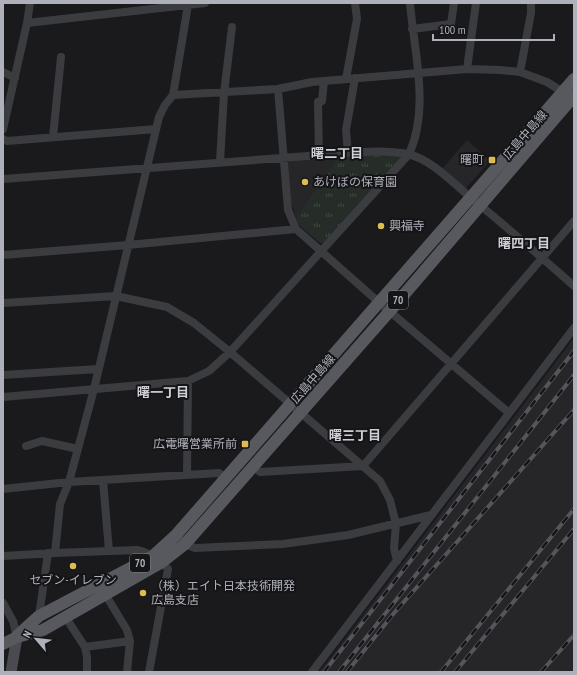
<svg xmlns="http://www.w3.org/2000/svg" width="577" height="675" viewBox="0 0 577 675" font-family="'PT Sans Narrow','Noto Sans JP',sans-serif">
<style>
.built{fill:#262629}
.park{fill:url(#park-tufts)}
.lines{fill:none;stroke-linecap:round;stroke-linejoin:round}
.street{stroke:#3b3c40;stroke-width:8}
.secondary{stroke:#4a4a50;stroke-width:11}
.primary{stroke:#58595f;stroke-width:12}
.rail-casing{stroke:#55565b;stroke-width:4}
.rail{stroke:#151517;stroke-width:2.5;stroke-dasharray:8;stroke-linecap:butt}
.poi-dot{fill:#debc50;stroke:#151517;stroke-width:1.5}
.labels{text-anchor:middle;stroke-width:4;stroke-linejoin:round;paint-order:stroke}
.shield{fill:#151517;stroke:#808289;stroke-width:1}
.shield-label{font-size:11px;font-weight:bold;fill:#aeb0ba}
.street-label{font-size:12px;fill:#aeb0ba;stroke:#151517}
.poi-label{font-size:12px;fill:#aeb0ba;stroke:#151517;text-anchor:start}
.neighbourhood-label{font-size:13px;font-weight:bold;fill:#ced0d6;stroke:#151517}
</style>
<defs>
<pattern id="park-tufts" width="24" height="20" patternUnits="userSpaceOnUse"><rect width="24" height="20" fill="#262d28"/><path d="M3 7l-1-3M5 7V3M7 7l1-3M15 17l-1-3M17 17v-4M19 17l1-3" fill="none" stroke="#434945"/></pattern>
</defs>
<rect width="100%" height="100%" fill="#1a1a1c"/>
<path class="built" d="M 467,140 L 490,161 L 465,189 L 442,169 Z
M 337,158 L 296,218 L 291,202 L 288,162 L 290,160 Z
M 574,338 L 574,672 L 319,672 L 338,648 Z"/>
<path class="park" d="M 368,155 L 399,156 L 401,159 L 326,243 L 320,243 L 299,225 L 296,218 L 337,158 Z"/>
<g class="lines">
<path class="street" d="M 27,23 L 205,3
M 412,29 L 451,24 L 454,3
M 467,69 L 476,3
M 3,72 L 15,78
M 520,72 L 531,13 L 531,3
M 346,79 L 357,19 L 355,3
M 281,88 L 278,89 L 288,210 L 296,229 L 374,298 L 509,413
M 173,95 L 278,89 L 312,82 L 467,69 L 500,70 L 520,72 L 547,82 L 566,94
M 3,129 L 27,23 L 30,3
M 53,137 L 61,57
M 3,139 L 7,141 L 156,129
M 348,153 L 346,130 L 355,78
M 319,156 L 318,102 L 322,101 L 324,81
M 220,162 L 224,93 L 232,27
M 3,179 L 348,153 C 368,151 388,150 408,154 C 432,160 452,182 470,197 C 506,226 540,256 574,286
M 3,255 L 128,245 L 296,229
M 3,303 L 116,296 L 167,307 L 194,323 L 230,352 L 380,481 L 390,500 L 396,524 L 394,548 L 397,561
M 3,375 L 98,369
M 3,397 L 188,381 L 209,371 L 230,352 L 409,154 C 430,109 414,51 410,3
M 26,446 L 42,441 L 78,449
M 253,466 L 260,472 L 363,466 L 574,221
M 187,475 L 188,381
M 103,480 L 109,551
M 3,489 L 69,482 L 219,473 L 228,478
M 176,535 L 185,544 L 195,548 L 283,544 L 348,535 L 431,515
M 55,553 L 60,504 L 69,482 L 94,389 L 159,117 L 165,105 L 173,95 L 188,5
M 3,556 L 55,553 L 137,550 C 149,552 160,560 168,569 L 149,672
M 105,594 L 127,630 L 130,641 L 127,672
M 3,603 L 13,621 L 17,637
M 39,616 L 48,553
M 66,618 L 85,647 L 87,657 L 87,672
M 85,647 L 130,641
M 312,672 L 574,328"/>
<path class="secondary" d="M 11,672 L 17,637"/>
<path class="primary" d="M 17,636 L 39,616 L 153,556 L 176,535 L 574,79
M 3,644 L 17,637 L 43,630 L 162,562 L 185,544 L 396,304 L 574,96"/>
<g class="rail-casing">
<path id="rail" d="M 324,672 L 574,351
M 339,672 L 574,375
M 347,672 L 394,613 L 574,410
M 441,672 L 574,509
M 455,672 L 574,529
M 541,672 L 574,635"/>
</g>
<use href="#rail" class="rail"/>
</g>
<g class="poi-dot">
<rect x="488" y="156" width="8" height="8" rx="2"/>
<circle cx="305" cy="182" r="4"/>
<circle cx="381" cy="226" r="4"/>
<rect x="241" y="440" width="8" height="8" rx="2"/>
<circle cx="73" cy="566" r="4"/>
<circle cx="143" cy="593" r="4"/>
</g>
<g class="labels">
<g class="shield">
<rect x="388" y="291" width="20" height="18" rx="3"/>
<rect x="130" y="554" width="20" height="18" rx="3"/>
</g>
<g class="shield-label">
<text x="398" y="304">70</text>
<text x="140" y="567">70</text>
</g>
<g class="street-label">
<text transform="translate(525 135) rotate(-49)" y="4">広島中島線</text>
<text transform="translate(313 379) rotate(-49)" y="4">広島中島線</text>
</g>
<g class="poi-label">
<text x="484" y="164" text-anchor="end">曙町</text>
<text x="313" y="186">あけぼの保育園</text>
<text x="389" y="230">興福寺</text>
<text x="237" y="448" text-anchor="end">広電曙営業所前</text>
<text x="73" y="584" text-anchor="middle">セブン-イレブン</text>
<text x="151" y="590">（株）エイト日本技術開発<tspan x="151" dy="14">広島支店</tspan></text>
</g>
<g class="neighbourhood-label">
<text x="337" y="158">曙二丁目</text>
<text x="524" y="248">曙四丁目</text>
<text x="163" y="397">曙一丁目</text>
<text x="355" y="440">曙三丁目</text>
</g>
</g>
<rect width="577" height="675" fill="none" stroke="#aeb0ba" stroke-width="8"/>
<g transform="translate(36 639) rotate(298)" stroke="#151517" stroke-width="3" paint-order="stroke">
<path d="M0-3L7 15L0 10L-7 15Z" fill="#aeb0ba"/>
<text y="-6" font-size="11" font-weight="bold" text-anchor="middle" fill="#aeb0ba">N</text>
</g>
<path d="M433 34v6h121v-6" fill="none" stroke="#aeb0ba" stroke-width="2"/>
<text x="439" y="34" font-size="12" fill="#aeb0ba" stroke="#151517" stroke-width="3" paint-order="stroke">100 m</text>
</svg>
